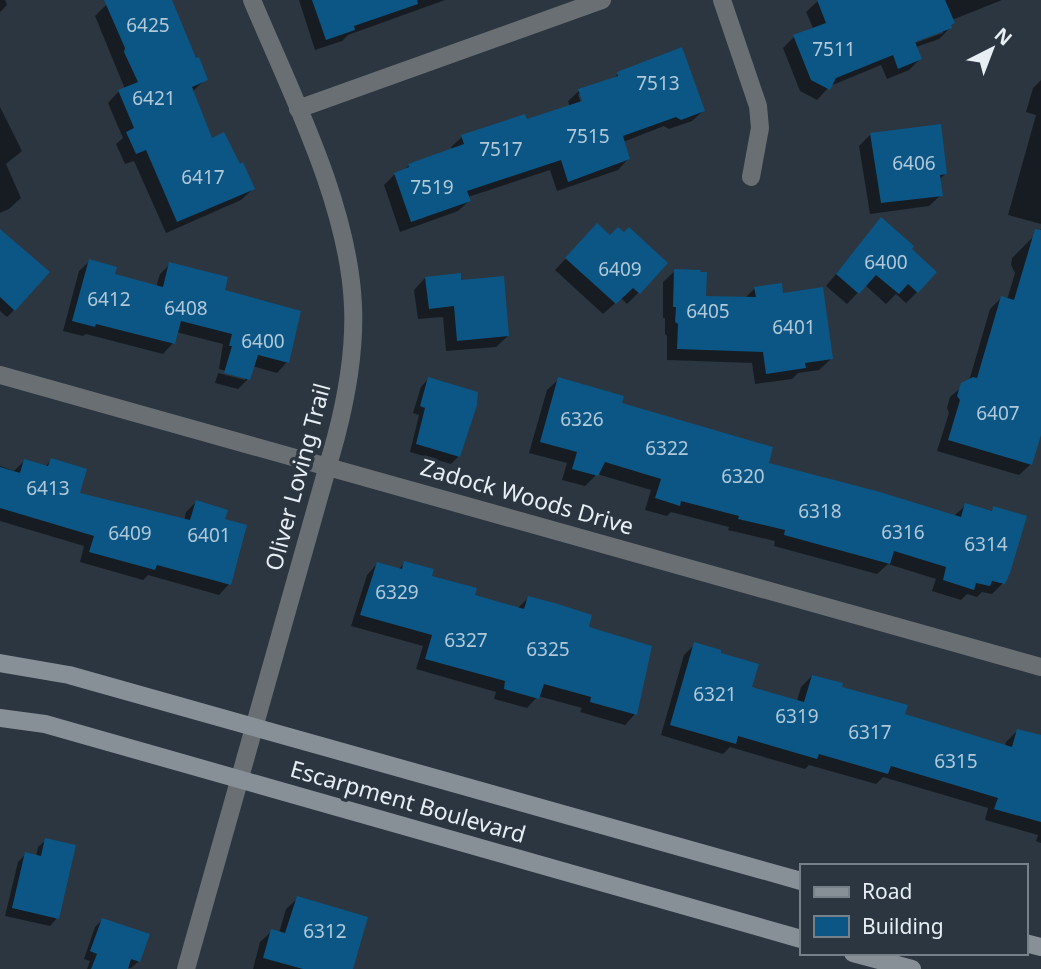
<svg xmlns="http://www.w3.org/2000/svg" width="1041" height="969" viewBox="0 0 1041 969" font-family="'Noto Sans',sans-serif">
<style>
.shadow{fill:#0007;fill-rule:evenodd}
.building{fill:#0b5685}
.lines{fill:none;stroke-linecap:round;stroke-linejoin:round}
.minor{stroke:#6a6f74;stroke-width:18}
.secondary{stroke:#879097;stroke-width:18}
.labels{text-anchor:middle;stroke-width:7;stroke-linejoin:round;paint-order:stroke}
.number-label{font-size:19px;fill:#b0c8d8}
.street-label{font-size:23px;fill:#e7eef4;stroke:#2b3640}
</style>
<rect width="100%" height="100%" fill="#2b3640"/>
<path class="shadow" d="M 0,0 L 5,0 L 7,5 L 0,12 Z
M 118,0 L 171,0 L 195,60 L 206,79 L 192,92 L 211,140 L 253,189 L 241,200 L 166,233 L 134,161 L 125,164 L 116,144 L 123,138 L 108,103 L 119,91 L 125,89 L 95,16 L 106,5 Z
M 299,0 L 445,0 L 348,35 L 342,41 L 315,50 Z
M 819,0 L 1002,0 L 952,20 L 950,28 L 939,39 L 916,47 L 920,59 L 909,70 L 887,79 L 881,65 L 830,86 L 817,100 L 800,91 L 783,48 L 794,37 L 813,28 L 806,12 ZM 943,30 L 943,33 L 907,46 L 906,43 Z
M 618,74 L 703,111 L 692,121 L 669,129 L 664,126 L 623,142 L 628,159 L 618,170 L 557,191 L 550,170 L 468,197 L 469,201 L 458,211 L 400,232 L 384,185 L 395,174 L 403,171 L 409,165 L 452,150 L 451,147 L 462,137 L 526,121 L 570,107 L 568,101 L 579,91 L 613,79 ZM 578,94 L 582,94 L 583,110 Z
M 1041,80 L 1041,224 L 1008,215 L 1036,115 L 1026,112 L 1033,88 Z
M 0,107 L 22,151 L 6,164 L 21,198 L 9,209 L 0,213 Z
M 871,134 L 946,173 L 939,180 L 941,195 L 929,206 L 870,214 L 859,146 Z
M 881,220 L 909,249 L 917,292 L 906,303 L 896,294 L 886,304 L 865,285 L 847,304 L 826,286 Z
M 1041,229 L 1041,428 L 1031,464 L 1019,475 L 937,451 L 949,413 L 947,408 L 950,397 L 969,381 L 990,309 L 1001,298 L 1007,300 L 1015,273 L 1011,265 L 1012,258 Z
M 0,237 L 14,310 L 7,317 L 0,311 Z
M 586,237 L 610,237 L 639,292 L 627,304 L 621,298 L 603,314 L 555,270 Z
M 90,261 L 113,275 L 156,287 L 160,274 L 170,264 L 223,291 L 287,362 L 277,373 L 252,366 L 248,379 L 238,389 L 215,383 L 218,373 L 245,380 L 245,377 L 219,369 L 223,344 L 176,332 L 173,343 L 163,354 L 86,334 L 83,336 L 63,331 L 79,271 Z
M 675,271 L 705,298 L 745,298 L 755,288 L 782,295 L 831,359 L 819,370 L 798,373 L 792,379 L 755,384 L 752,363 L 667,360 L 667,336 L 665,334 L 665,318 L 663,318 L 663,282 Z
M 425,278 L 460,282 L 508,336 L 496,347 L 446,351 L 443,317 L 418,319 L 414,290 Z
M 428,379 L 459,456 L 451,464 L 410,452 L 419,415 L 413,413 L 421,387 Z
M 559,379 L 767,464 L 954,516 L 966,505 L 990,512 L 994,508 L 1003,583 L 992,594 L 982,592 L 977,597 L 967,594 L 961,600 L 932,591 L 936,579 L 888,564 L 877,574 L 774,546 L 775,541 L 728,530 L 729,527 L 671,512 L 667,516 L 645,510 L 651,490 L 597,474 L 585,486 L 562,480 L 567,463 L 529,453 L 547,390 Z
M 51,460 L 77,494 L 184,521 L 186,512 L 196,502 L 223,520 L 229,584 L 219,595 L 148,575 L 143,580 L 80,562 L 84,546 L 0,521 L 0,466 L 14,471 L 24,461 L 45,467 Z
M 405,563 L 429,577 L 473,596 L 517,609 L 528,598 L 587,628 L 635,714 L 625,725 L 580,712 L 582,708 L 538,696 L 527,708 L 494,699 L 496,692 L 416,669 L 423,646 L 351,626 L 367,575 L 377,564 L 398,570 Z
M 695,644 L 718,654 L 750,688 L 797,701 L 801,687 L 812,676 L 903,715 L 1005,747 L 1006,742 L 1017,731 L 1041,737 L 1041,843 L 1036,841 L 1038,835 L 985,820 L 988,808 L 883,777 L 876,784 L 809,765 L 805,769 L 730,747 L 723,754 L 661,735 L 684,655 Z
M 46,840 L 57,918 L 50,926 L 5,916 L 18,862 L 26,854 L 36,857 L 38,847 Z
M 298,898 L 351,969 L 253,969 L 260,942 L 272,931 L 279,933 L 286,909 Z
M 102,920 L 139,961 L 131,968 L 87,969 L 90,961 L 84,959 L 95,927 Z"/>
<path class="building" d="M 104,0 L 172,0 L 196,58 L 199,57 L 208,80 L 192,87 L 212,138 L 224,132 L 240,164 L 243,162 L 255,189 L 177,222 L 146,150 L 136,154 L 126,132 L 134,128 L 118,90 L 138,82 L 124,52 L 125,48 Z
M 312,0 L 417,0 L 418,4 L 354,26 L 355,30 L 326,40 Z
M 817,0 L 945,0 L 955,23 L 951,25 L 952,28 L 915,42 L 922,59 L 898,69 L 893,55 L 836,78 L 830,90 L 811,80 L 793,35 L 826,23 Z
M 682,47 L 705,111 L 681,120 L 676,117 L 623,136 L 630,159 L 568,182 L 561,160 L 467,191 L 471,201 L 411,222 L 394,173 L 409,167 L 408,164 L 464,144 L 461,135 L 525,114 L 527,119 L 582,101 L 578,89 L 618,76 L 617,72 Z
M 941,124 L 947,174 L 940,175 L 943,196 L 881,203 L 870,133 Z
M 881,217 L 914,246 L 912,249 L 937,272 L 918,293 L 908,284 L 899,294 L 876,275 L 859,294 L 836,274 Z
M 597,223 L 610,235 L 618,227 L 624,232 L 629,227 L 668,263 L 640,294 L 633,288 L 616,304 L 565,258 Z
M 0,229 L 50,272 L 15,311 L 0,297 Z
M 1035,229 L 1041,230 L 1041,435 L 1032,465 L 948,440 L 960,400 L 957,396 L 961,383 L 973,377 L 977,378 L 1001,296 L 1014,300 Z
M 89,259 L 117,267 L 115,274 L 163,287 L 169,262 L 228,277 L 225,290 L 301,311 L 289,363 L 258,355 L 250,380 L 224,373 L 232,346 L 229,346 L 232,334 L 181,321 L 175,344 L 96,324 L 95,327 L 72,321 Z
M 674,269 L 701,270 L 700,272 L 707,272 L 706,296 L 756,297 L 754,287 L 782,283 L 783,293 L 823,287 L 833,359 L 805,363 L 806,368 L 766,374 L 763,352 L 677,349 L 678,324 L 675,322 L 676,307 L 673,307 Z
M 461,273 L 461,280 L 504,276 L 509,336 L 457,341 L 454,306 L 429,309 L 425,277 Z
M 428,377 L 478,392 L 477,405 L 460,457 L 416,444 L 425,408 L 420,406 Z
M 558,377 L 624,396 L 622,403 L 773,447 L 769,463 L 880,492 L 961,517 L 965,503 L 992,511 L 993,506 L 1027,516 L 1010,573 L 1005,584 L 992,581 L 990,586 L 976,583 L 974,590 L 943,580 L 946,567 L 894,551 L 890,564 L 784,535 L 785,530 L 738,519 L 739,516 L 681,501 L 680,506 L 655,498 L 661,479 L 605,462 L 598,476 L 572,469 L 577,452 L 540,442 Z
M 51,458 L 87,469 L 80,493 L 190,520 L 196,500 L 228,510 L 225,519 L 247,525 L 231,585 L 157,565 L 155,570 L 89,552 L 94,536 L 0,508 L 0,467 L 20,473 L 24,459 L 48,466 Z
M 404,561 L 434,569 L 432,576 L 477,588 L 475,595 L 524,609 L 528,596 L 558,604 L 592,615 L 589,627 L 652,646 L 637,715 L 590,702 L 591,697 L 544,684 L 539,699 L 504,689 L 505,681 L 425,659 L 432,635 L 360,615 L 377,562 L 402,569 Z
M 694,642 L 721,650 L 721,653 L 759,664 L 752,687 L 804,702 L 812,675 L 843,683 L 842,687 L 908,705 L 905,714 L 1012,747 L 1017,729 L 1041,735 L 1041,822 L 994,809 L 998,798 L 891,766 L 888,774 L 819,754 L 817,759 L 738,736 L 736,744 L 670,725 Z
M 45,838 L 76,845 L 59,919 L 12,908 L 25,852 L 41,856 Z
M 297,896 L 368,917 L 353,969 L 303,969 L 263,958 L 271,929 L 285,933 Z
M 102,918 L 150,934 L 140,962 L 131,959 L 128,969 L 91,969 L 97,954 L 90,951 Z"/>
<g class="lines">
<path class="minor" d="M 722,0 L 758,106 L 760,128 L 751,177
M 298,109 L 602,0
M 0,375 L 1041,667
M 186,969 L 336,437 C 347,395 355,351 353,306 C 349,205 291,93 252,0"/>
<path class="secondary" d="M 0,663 L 69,675 L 801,881
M 0,718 L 45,724 L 801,939
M 1025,943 L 1041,947
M 853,953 L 912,969"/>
</g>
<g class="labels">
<g class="number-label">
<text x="148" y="32">6425</text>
<text x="834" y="56">7511</text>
<text x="658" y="90">7513</text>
<text x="154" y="105">6421</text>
<text x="588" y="143">7515</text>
<text x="501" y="156">7517</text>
<text x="914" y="170">6406</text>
<text x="203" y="184">6417</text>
<text x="432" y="194">7519</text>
<text x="886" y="269">6400</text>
<text x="620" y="276">6409</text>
<text x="109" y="306">6412</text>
<text x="186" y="315">6408</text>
<text x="708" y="318">6405</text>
<text x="794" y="334">6401</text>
<text x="263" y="348">6400</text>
<text x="998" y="420">6407</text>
<text x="582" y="426">6326</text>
<text x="667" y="455">6322</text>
<text x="743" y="483">6320</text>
<text x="48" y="495">6413</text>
<text x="820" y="518">6318</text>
<text x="903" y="539">6316</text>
<text x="130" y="540">6409</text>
<text x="209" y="542">6401</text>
<text x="986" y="551">6314</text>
<text x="397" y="599">6329</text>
<text x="466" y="647">6327</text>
<text x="548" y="656">6325</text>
<text x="715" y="701">6321</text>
<text x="797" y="723">6319</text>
<text x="870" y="739">6317</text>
<text x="956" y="768">6315</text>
<text x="325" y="938">6312</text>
</g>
<g class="street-label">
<text transform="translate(298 477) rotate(-75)" y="8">Oliver Loving Trail</text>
<text transform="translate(527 497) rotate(16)" y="8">Zadock Woods Drive</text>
<text transform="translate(408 802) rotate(16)" y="8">Escarpment Boulevard</text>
</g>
</g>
<rect x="800" y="864" width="228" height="91" fill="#2b3640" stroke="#768088" stroke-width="2"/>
<rect x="814" y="887" width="35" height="10" fill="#879097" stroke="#768088" stroke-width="2"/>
<text x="862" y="899" font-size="21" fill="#e7eef4">Road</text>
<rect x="814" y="916" width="35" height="21" fill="#0b5685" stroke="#768088" stroke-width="2"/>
<text x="862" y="934" font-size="21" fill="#e7eef4">Building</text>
<g transform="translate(992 49) rotate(42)" stroke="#2b3640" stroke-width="5" paint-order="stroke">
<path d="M0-5L12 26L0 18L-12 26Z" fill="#e7eef4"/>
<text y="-10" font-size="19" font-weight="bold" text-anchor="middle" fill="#e7eef4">N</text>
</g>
</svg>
